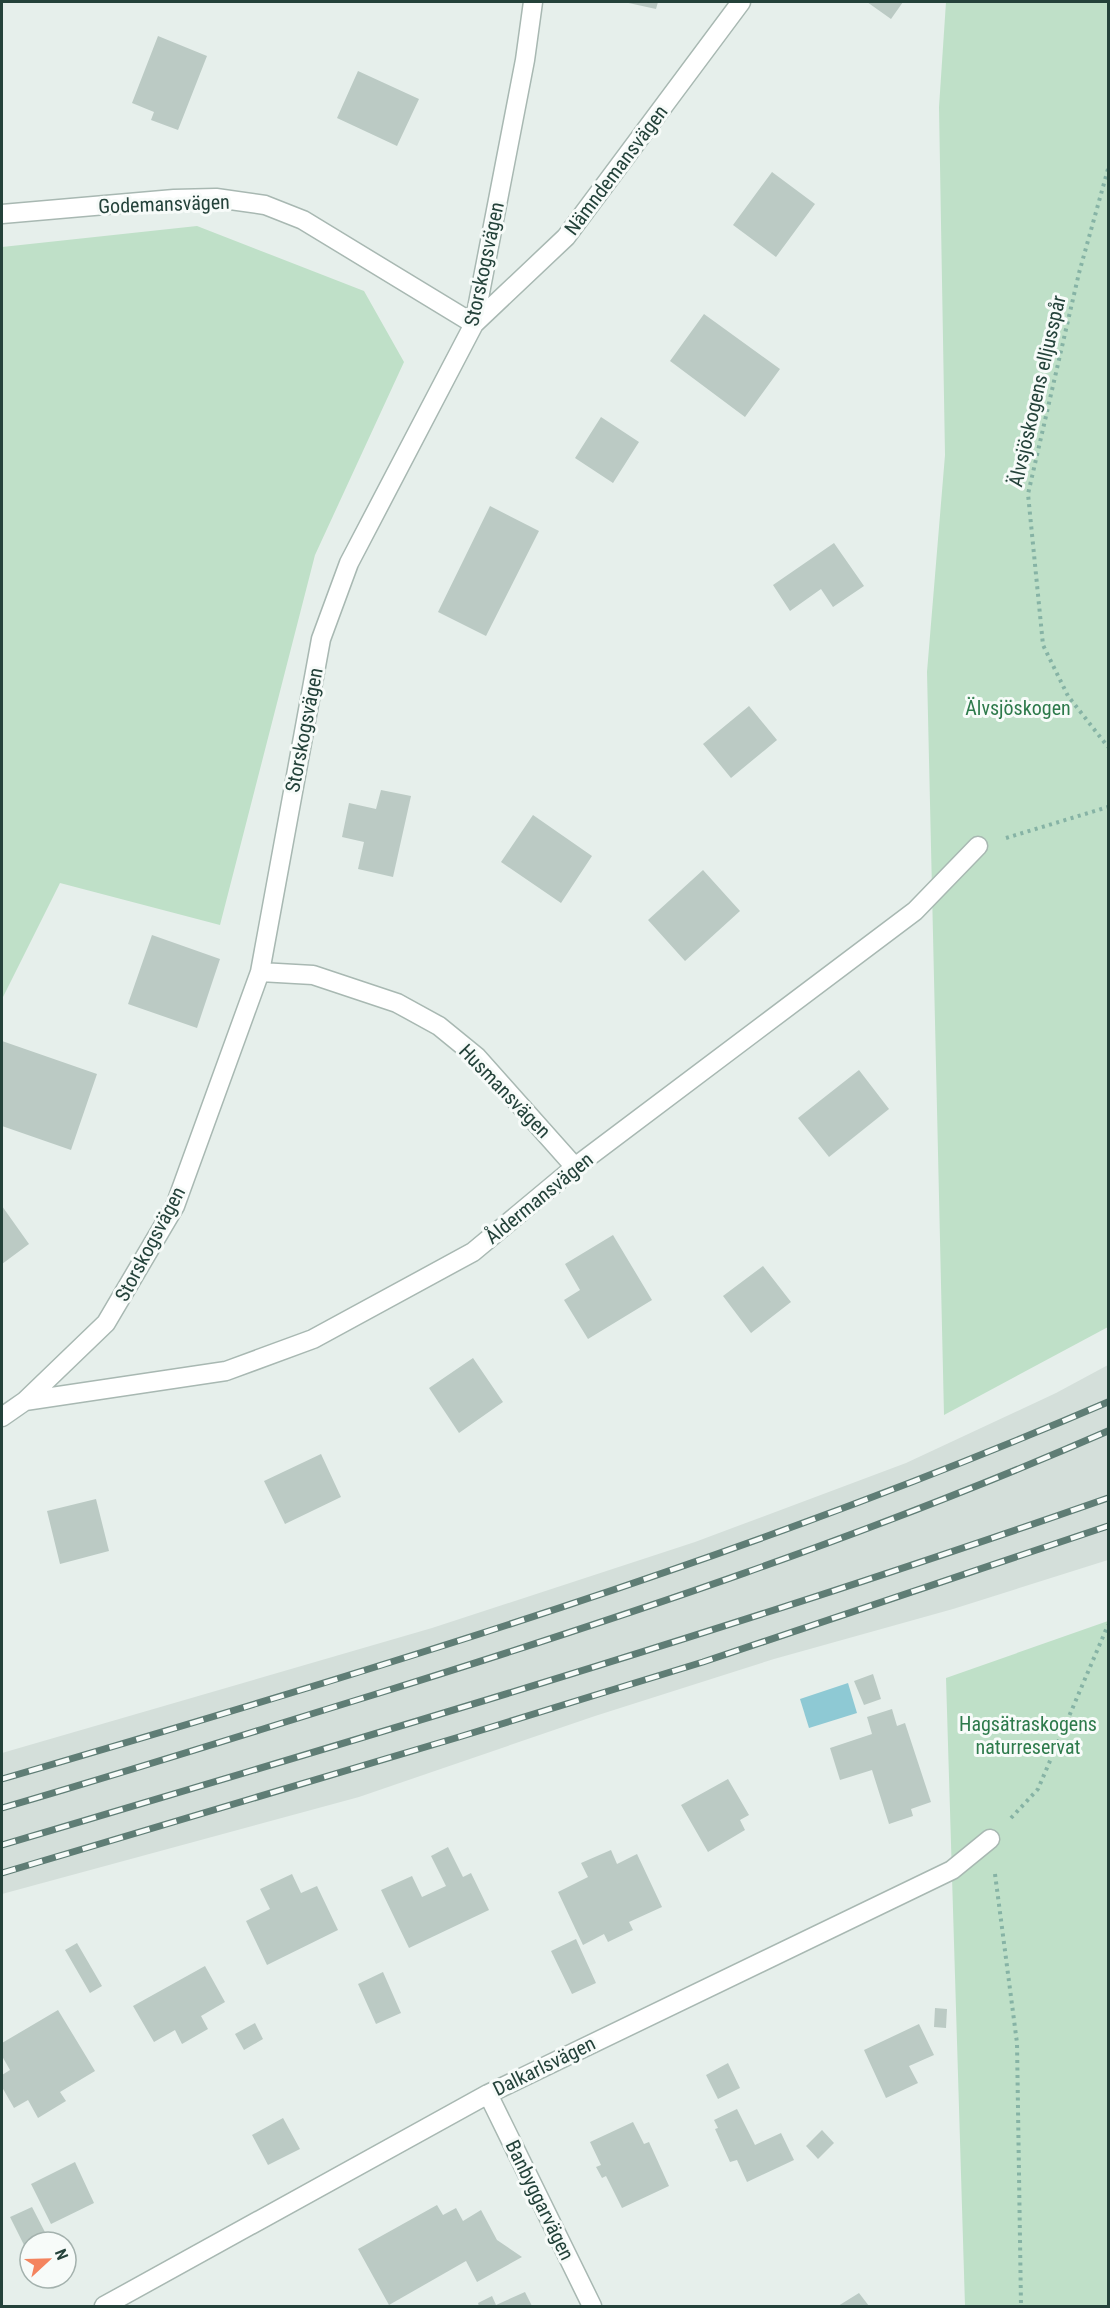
<svg xmlns="http://www.w3.org/2000/svg" width="1110" height="2308" viewBox="0 0 1110 2308" font-family="'Roboto Condensed',sans-serif">
<style>
.built{fill:#d4dfda}
.green{fill:#bfe0c8}
.water{fill:#8ec9d4}
.building{fill:#bbcac4}
.lines{fill:none;stroke-linecap:round;stroke-linejoin:round}
.street-casing{stroke:#a8b8b2;stroke-width:21}
.path{stroke:#86b3a5;stroke-width:4;stroke-dasharray:3 4.5;stroke-linecap:butt}
.street{stroke:#fff;stroke-width:18}
.rail-casing{stroke:#5f7d75;stroke-width:7}
.rail{stroke:#f7fbf9;stroke-width:4.5;stroke-dasharray:14;stroke-linecap:butt}
.labels{text-anchor:middle;stroke-width:6;stroke-linejoin:round;paint-order:stroke}
.street-label{font-size:20px;fill:#24423a;stroke:#f7fbf9}
.park-label{font-size:20px;fill:#2d7a4b;stroke:#f7fbf9}
</style>
<rect width="100%" height="100%" fill="#e6efeb"/>
<path class="built" d="M 1108,1365 L 1108,1560 L 953,1609 L 774,1659 L 595,1716 L 359,1797 L 2,1894 L 2,1753 L 432,1628 L 695,1542 L 906,1463 L 1056,1393 Z"/>
<path class="green" d="M 946,2 L 1108,2 L 1108,1327 L 944,1415 L 927,672 L 945,455 L 939,107 Z
M 197,226 L 364,291 L 404,362 L 315,555 L 220,925 L 60,883 L 3,997 L 2,997 L 2,247 Z
M 1108,1621 L 1108,2306 L 965,2306 L 946,1678 Z"/>
<path class="water" d="M 848,1683 L 857,1713 L 809,1728 L 800,1699 Z"/>
<path class="building" d="M 624,2 L 658,2 L 656,9 Z
M 867,2 L 903,2 L 891,19 Z
M 158,36 L 207,56 L 178,130 L 151,120 L 154,112 L 132,103 Z
M 358,71 L 419,99 L 397,146 L 337,118 Z
M 772,172 L 815,204 L 776,257 L 733,225 Z
M 704,314 L 780,369 L 745,417 L 670,361 Z
M 601,417 L 639,442 L 613,483 L 575,458 Z
M 490,506 L 539,531 L 486,636 L 438,612 Z
M 834,543 L 864,586 L 833,607 L 821,589 L 790,611 L 773,585 Z
M 749,706 L 777,740 L 731,778 L 703,744 Z
M 381,790 L 411,796 L 393,877 L 358,869 L 364,842 L 342,837 L 349,803 L 376,809 Z
M 533,815 L 592,856 L 561,903 L 501,862 Z
M 703,870 L 740,911 L 685,961 L 648,920 Z
M 152,935 L 220,959 L 197,1028 L 128,1004 Z
M 2,1041 L 97,1074 L 71,1150 L 2,1126 Z
M 859,1070 L 889,1109 L 829,1157 L 798,1118 Z
M 2,1206 L 29,1244 L 2,1264 Z
M 613,1235 L 652,1300 L 588,1339 L 564,1300 L 580,1290 L 565,1264 Z
M 763,1266 L 791,1302 L 751,1333 L 723,1296 Z
M 473,1358 L 503,1402 L 459,1433 L 429,1388 Z
M 321,1454 L 341,1497 L 285,1524 L 264,1481 Z
M 96,1499 L 109,1551 L 60,1564 L 47,1511 Z
M 873,1674 L 881,1699 L 864,1705 L 854,1681 Z
M 892,1709 L 897,1726 L 905,1723 L 931,1802 L 911,1809 L 913,1816 L 889,1824 L 872,1770 L 840,1780 L 830,1748 L 872,1734 L 867,1717 Z
M 728,1779 L 749,1815 L 740,1820 L 745,1830 L 708,1852 L 681,1805 Z
M 448,1847 L 463,1877 L 471,1873 L 489,1910 L 409,1948 L 381,1890 L 412,1876 L 422,1897 L 446,1886 L 431,1856 Z
M 611,1850 L 617,1864 L 637,1854 L 662,1907 L 629,1922 L 633,1930 L 608,1942 L 604,1934 L 583,1945 L 558,1892 L 588,1877 L 581,1863 Z
M 292,1874 L 301,1893 L 317,1886 L 338,1930 L 267,1965 L 246,1921 L 270,1909 L 260,1889 Z
M 576,1939 L 596,1983 L 572,1994 L 551,1951 Z
M 77,1943 L 102,1986 L 90,1993 L 65,1950 Z
M 205,1966 L 225,2002 L 201,2016 L 208,2029 L 182,2044 L 175,2030 L 154,2042 L 133,2006 Z
M 383,1972 L 401,2013 L 376,2024 L 358,1984 Z
M 935,2008 L 947,2009 L 946,2028 L 934,2027 Z
M 58,2010 L 95,2071 L 60,2092 L 66,2101 L 38,2118 L 28,2100 L 14,2108 L 2,2087 L 2,2075 L 10,2070 L 2,2056 L 2,2043 Z
M 255,2023 L 263,2039 L 244,2050 L 235,2034 Z
M 919,2024 L 934,2055 L 909,2066 L 918,2083 L 886,2098 L 864,2050 Z
M 728,2063 L 740,2088 L 718,2099 L 706,2075 Z
M 737,2109 L 755,2145 L 781,2133 L 794,2160 L 747,2182 L 737,2160 L 730,2162 L 715,2129 L 718,2128 L 714,2120 Z
M 283,2118 L 300,2149 L 268,2165 L 252,2135 Z
M 633,2122 L 644,2144 L 649,2142 L 669,2186 L 622,2208 L 606,2176 L 602,2178 L 596,2167 L 601,2165 L 590,2142 Z
M 822,2130 L 834,2143 L 818,2159 L 806,2146 Z
M 75,2162 L 94,2203 L 51,2224 L 31,2184 Z
M 437,2205 L 443,2215 L 456,2208 L 463,2221 L 481,2210 L 497,2240 L 522,2257 L 477,2282 L 466,2261 L 389,2305 L 358,2249 Z
M 32,2207 L 47,2236 L 30,2242 L 25,2247 L 10,2217 Z
M 525,2292 L 532,2306 L 479,2306 L 478,2303 L 492,2296 L 496,2305 Z
M 859,2293 L 869,2306 L 838,2306 Z"/>
<g class="lines">
<g class="street-casing">
<path id="street" d="M 2,214 L 174,199 L 216,198 L 265,205 L 303,220 L 474,324 L 566,237 L 741,2
M 260,972 L 313,975 L 397,1003 L 439,1026 L 477,1057 L 575,1167
M 25,1401 L 226,1371 L 313,1339 L 473,1252 L 575,1167 L 915,911 L 978,846
M 2,1417 L 25,1401 L 106,1323 L 175,1206 L 260,972 L 321,639 L 349,563 L 474,324 L 525,60 L 533,2
M 488,2094 L 592,2306
M 104,2306 L 488,2094 L 952,1870 L 990,1839"/>
</g>
<path class="path" d="M 1108,169 L 1079,273 L 1028,494 L 1043,645 L 1068,696 L 1108,747
M 1006,838 L 1108,807
M 1011,1818 L 1038,1789 L 1108,1625
M 995,1874 L 1017,2043 L 1021,2306"/>
<use href="#street" class="street"/>
<g class="rail-casing">
<path id="rail" d="M 2,1779 C 376,1670 750,1556 1108,1402
M 2,1808 C 126,1772 249,1733 373,1695 C 621,1618 870,1535 1108,1431
M 2,1845 C 372,1735 744,1626 1108,1498
M 2,1873 L 459,1737 L 703,1662 L 1108,1526"/>
</g>
<use href="#rail" class="rail"/>
</g>
<g class="labels">
<g class="street-label">
<text transform="translate(616 170) rotate(-53)" y="7">Nämndemansvägen</text>
<text transform="translate(164 204) rotate(-2)" y="7">Godemansvägen</text>
<text transform="translate(484 264) rotate(-78)" y="7">Storskogsvägen</text>
<text transform="translate(1037 391) rotate(-77)" y="7">Älvsjöskogens elljusspår</text>
<text transform="translate(304 730) rotate(-79)" y="7">Storskogsvägen</text>
<text transform="translate(505 1091) rotate(46)" y="7">Husmansvägen</text>
<text transform="translate(539 1198) rotate(-39)" y="7">Åldermansvägen</text>
<text transform="translate(150 1244) rotate(-62)" y="7">Storskogsvägen</text>
<text transform="translate(544 2066) rotate(-26)" y="7">Dalkarlsvägen</text>
<text transform="translate(540 2200) rotate(64)" y="7">Banbyggarvägen</text>
</g>
<g class="park-label">
<text x="1018" y="715">Älvsjöskogen</text>
<text x="1028" y="1731">Hagsätraskogens<tspan x="1028" dy="23">naturreservat</tspan></text>
</g>
</g>
<rect width="1110" height="2308" fill="none" stroke="#24423a" stroke-width="6"/>
<g transform="translate(48 2260) rotate(68)"><circle r="28" fill="#f7fbf9" stroke="#a3b1ad" stroke-width="1.5"/>
<path d="M0-4.5L10 22L0 15L-10 22Z" fill="#f4845f"/>
<text y="-9" font-size="16" font-weight="bold" text-anchor="middle" fill="#24423a">N</text>
</g>
</svg>
